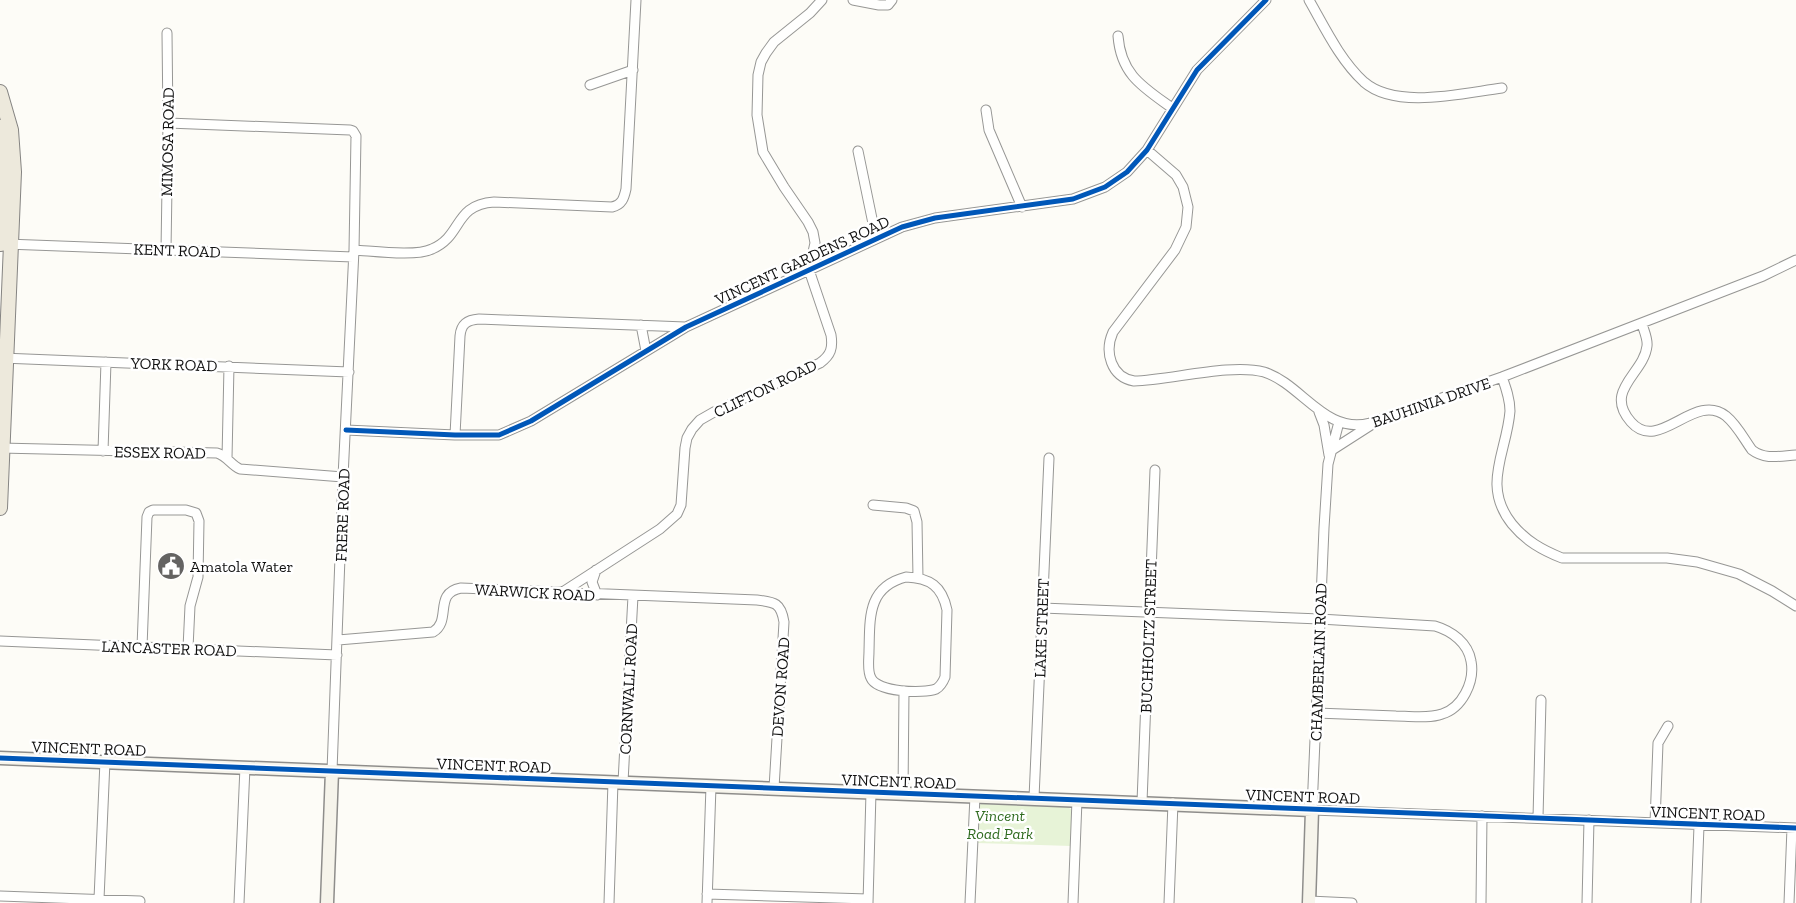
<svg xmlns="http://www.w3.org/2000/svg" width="1796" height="903" viewBox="0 0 1796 903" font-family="'Zilla Slab',serif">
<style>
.green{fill:#e7f3d7}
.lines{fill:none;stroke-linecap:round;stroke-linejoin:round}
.street-casing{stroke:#979795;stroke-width:11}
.secondary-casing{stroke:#8e8d8b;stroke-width:15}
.primary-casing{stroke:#858482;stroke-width:16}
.street{stroke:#fffffe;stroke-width:9}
.secondary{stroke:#f6f4eb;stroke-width:12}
.primary{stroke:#ede9dc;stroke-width:14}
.cycleway-casing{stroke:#fff;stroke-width:8}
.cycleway{stroke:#0057b8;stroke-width:5}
.labels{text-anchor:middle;stroke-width:5;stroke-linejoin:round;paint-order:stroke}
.street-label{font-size:16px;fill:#111;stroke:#fff}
.poi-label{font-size:16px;fill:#111;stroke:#fff;text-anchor:start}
.park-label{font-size:16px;font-style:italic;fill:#2f6b1f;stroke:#fff}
</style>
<rect width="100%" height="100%" fill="#fdfcf7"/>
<path class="green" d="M 981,804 L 1068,807 L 1072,810 L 1072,814 L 1071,846 L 977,843 L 978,808 Z"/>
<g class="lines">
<g class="street-casing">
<path id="street" d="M 853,0 L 879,5 L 888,5 L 892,0
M 1309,0 C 1325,28 1340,60 1364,82 C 1396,110 1463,93 1502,88
M 1118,36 C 1121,75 1143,87 1172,108
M 590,85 L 633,70
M 986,110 L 989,130 L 1022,207
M 168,123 L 350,130 L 353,131 L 356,136 L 354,250 L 343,477 L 332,771
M 1147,150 L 1176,175 L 1183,187 L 1188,207 L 1186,227 L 1175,250 L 1113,332 C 1104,352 1111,377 1134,381 C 1171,380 1231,363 1264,372 C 1302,384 1325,435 1370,423 L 1502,377 L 1763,276 L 1796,260
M 858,151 L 876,238
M 6,244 L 353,257
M 166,250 L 168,123 L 167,33
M 354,250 C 373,251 416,257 432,249 C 463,236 453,205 494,202 L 612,207 C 622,205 624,198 626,189 L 636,0
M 1642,324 C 1644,331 1648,339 1647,346 C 1644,374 1603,390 1631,422 C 1659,454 1694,391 1726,416 C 1737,425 1744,439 1752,450 C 1765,460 1780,456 1796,455
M 641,325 L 646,351
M 2,358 L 349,372
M 1502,377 C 1506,388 1510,399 1510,411 C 1507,452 1481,485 1512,524 C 1526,541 1542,550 1562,558 L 1667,558 L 1697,562 L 1739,574 L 1772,591 L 1796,606
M 1319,412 L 1324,425 L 1329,455
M 1339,422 L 1328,464 L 1324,528 L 1312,810 L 1796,828
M 346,430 L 455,435 L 499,435 L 531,421 L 686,327 L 902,227 L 935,218 L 1073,199 L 1105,187 L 1127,172 L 1147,150 L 1197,70 L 1266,0
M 455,435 L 460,336 C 461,324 467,320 479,319 L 685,327
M 0,448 L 217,453 C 227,456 231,465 240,469 L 343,477
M 1332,450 L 1371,425
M 103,451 L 106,362
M 227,458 L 229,366
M 873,505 L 906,508 L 914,511 L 917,522 L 918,578
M 596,570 L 592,582 L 597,595
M 906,577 C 930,578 942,586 947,610 L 945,677 C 943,682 941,686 936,689 C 923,694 877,692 871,678 C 867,671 869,659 869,651 C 870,618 867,587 906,577 Z
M 561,593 L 660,529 L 677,514 L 681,505 L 685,448 L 687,438 L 692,429 L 700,420 L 714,412 L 820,363 C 831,355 833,348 831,335 L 809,270 L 815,243 L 813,232 L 808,222 L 784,187 L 763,152 L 757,115 L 758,75 L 761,62 L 766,53 L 774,42 L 810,13 L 822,0
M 1042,608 L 1320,619 L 1435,626 C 1452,631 1468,643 1471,661 C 1475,682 1462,708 1442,714 C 1428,719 1411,716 1396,716 C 1369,715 1343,714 1316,713
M 338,640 L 433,632 C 452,621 433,593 461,588 L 757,600 C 775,602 781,603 784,622 L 774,788
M 0,641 L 337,655
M 142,647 L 147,517 L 149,512 L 153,510 L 186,510 L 196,513 L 199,521 L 198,577 L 190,606 L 188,648
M 623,782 L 633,596
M 903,793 L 904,691
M 1034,798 L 1049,458
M 1142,802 L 1155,470
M 1538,818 L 1541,700
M 1655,823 L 1658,743 L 1668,726
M 707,894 L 868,899
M 0,896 L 140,901
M 99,899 L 105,761
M 1309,901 L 1352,903
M 239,903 L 245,767
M 609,903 L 613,782
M 707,903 L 711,786
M 868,903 L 871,792
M 970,903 L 975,796
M 1073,903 L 1077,800
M 1169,903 L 1173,803
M 1481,903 L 1482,816
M 1587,903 L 1589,820
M 1696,903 L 1699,826
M 1789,903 L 1792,828"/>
</g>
<g class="secondary-casing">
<path id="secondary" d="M 0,758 L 1312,810 L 1309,903
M 327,903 L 332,771"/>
</g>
<g class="primary-casing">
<path id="primary" d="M 0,92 L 11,130 L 14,172 L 0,508
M 0,127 C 7,165 2,206 1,244"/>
</g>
<use href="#street" class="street"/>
<use href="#secondary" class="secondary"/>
<use href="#primary" class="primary"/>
<g class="cycleway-casing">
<path id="cycleway" d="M 346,430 L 455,435 L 499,435 L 531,421 L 686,327 L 902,227 L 935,218 L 1073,199 L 1105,187 L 1127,172 L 1147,150 L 1197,70 L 1266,0
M 0,758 L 1796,828"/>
</g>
<use href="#cycleway" class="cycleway"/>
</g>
<defs>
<g id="civic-disc" transform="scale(1.4375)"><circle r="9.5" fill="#646362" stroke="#fff"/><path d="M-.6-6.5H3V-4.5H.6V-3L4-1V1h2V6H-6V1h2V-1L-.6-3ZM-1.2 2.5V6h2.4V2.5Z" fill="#fff"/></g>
</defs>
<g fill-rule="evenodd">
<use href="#civic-disc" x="171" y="566"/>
</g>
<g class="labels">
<g class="street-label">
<text transform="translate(167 142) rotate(-89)" y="6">MIMOSA ROAD</text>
<text transform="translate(177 250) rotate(2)" y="6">KENT ROAD</text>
<text transform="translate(802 260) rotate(-25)" y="6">VINCENT GARDENS ROAD</text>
<text transform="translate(174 364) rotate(2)" y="6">YORK ROAD</text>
<text transform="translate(765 388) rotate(-26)" y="6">CLIFTON ROAD</text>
<text transform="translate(1431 402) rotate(-19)" y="6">BAUHINIA DRIVE</text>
<text transform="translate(160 452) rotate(1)" y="6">ESSEX ROAD</text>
<text transform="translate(342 515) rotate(-88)" y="6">FRERE ROAD</text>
<text transform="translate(535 592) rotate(3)" y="6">WARWICK ROAD</text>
<text transform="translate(1041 628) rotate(-88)" y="6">LAKE STREET</text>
<text transform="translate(1148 636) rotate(-88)" y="6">BUCHHOLTZ STREET</text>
<text transform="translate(169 648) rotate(2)" y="6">LANCASTER ROAD</text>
<text transform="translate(1318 662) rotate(-88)" y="6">CHAMBERLAIN ROAD</text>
<text transform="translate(780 687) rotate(-86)" y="6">DEVON ROAD</text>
<text transform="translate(628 689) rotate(-87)" y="6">CORNWALL ROAD</text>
<text transform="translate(89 748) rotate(2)" y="6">VINCENT ROAD</text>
<text transform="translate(494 765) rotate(2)" y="6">VINCENT ROAD</text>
<text transform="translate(899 781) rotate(2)" y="6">VINCENT ROAD</text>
<text transform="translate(1303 796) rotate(2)" y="6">VINCENT ROAD</text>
<text transform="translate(1708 813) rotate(2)" y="6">VINCENT ROAD</text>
</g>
<g class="poi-label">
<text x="190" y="572">Amatola Water</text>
</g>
<g class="park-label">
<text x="1000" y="821">Vincent<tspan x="1000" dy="18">Road Park</tspan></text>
</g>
</g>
</svg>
